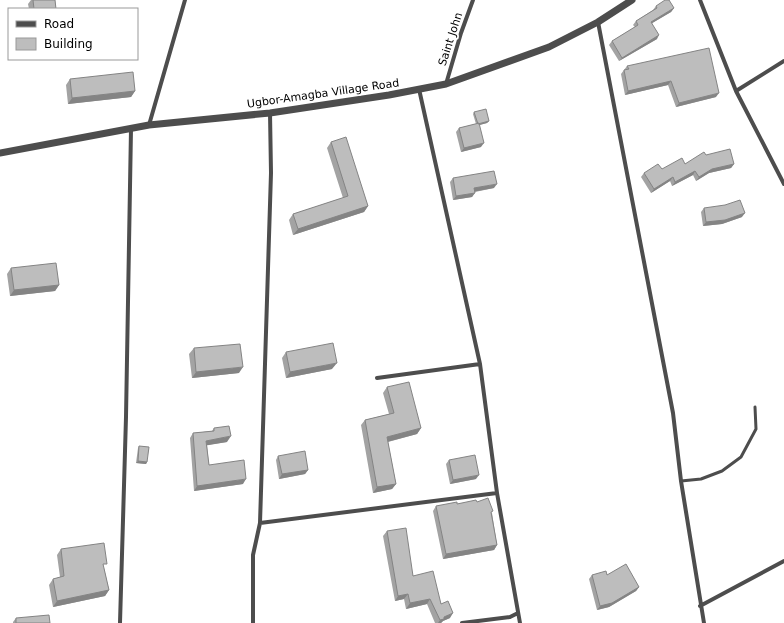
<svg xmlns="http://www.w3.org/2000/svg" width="784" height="623" viewBox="0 0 784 623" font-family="'DejaVu Sans',sans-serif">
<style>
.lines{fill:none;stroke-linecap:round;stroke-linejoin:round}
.service{stroke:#4d4d4d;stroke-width:3}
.minor{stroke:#4d4d4d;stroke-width:4}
.tertiary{stroke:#4d4d4d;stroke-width:7}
.wall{fill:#a3a3a3}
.shaded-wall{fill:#848484}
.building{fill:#bdbdbd;stroke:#848484}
.labels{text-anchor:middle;stroke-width:3.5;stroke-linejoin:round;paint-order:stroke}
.street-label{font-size:11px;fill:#000;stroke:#fff}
</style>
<rect width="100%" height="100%" fill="#fff"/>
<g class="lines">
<path class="service" d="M 681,481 L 701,479 L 722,471 L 741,457 L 756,429 L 755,407"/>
<path class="minor" d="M 700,0 L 736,91 L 784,184
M 598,22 L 673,413 L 681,481 L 704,623
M 446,84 L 461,33 L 473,0
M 419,89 L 480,364 L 497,493 L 520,623
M 736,91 L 784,61
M 149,125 L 185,0
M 377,378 L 480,364
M 260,523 L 497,493
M 700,606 L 784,561
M 120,623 L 126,417 L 131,129
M 253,623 L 253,555 L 260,523 L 271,173 L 270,113
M 462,623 L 510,617 L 518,613"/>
<path class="tertiary" d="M 0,153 L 149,125 L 270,113 L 389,95 L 446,84 L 549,47 L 598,22 L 632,0"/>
</g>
<path class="wall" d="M 31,0 L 55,0 L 56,9 L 29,9 L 28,4 Z
M 656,6 L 674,8 L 671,12 L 652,23 L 657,39 L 619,61 L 609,45 L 612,41 L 635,27 L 633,25 L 636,21 L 653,10 Z
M 627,66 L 716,97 L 676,107 L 668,85 L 625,95 L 621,74 Z
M 70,79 L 135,91 L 131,97 L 68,104 L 66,85 Z
M 474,112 L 489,121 L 487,123 L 479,125 L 481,147 L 461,152 L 456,132 L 459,128 L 476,124 L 473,114 Z
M 331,142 L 368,206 L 364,212 L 293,235 L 289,220 L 293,214 L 343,198 L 327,148 Z
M 706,155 L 734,164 L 731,168 L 709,173 L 696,181 L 693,175 L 672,186 L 670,181 L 651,193 L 641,177 L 644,173 L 685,164 Z
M 453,178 L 494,188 L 475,192 L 472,197 L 453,200 L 450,182 Z
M 704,208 L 742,217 L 722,224 L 703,226 L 701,212 Z
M 11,268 L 59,285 L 55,291 L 10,296 L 7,274 Z
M 194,348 L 239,373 L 192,378 L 189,354 Z
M 286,352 L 332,369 L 286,378 L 282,358 Z
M 387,387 L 421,428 L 417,434 L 388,442 L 396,484 L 392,489 L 373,493 L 361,425 L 365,420 L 389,414 L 383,393 Z
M 214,428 L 227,442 L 207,445 L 209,465 L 243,484 L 194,491 L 190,438 L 193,433 L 212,431 Z
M 139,446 L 147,462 L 146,464 L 136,463 L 138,448 Z
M 278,456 L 308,470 L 305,474 L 279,479 L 276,460 Z
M 449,460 L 476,479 L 450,484 L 446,464 Z
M 477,502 L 492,513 L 497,545 L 494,550 L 443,559 L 433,511 L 436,506 Z
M 387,531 L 413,576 L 441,604 L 450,618 L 443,621 L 441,623 L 435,623 L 427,604 L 406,609 L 404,599 L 395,601 L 383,536 Z
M 61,549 L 104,568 L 109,590 L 105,596 L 53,607 L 49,585 L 53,579 L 60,577 L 57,555 Z
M 592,575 L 639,587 L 636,591 L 609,607 L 597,610 L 589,579 Z
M 16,618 L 50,623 L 13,623 L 13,622 Z"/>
<path class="shaded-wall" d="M 674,8 L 671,12 L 649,25 L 651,22 Z
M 659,35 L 657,39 L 619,61 L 622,58 Z
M 671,81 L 668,85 L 625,95 L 628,91 Z
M 135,91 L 131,97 L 68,104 L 72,98 Z
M 719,93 L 716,97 L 676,107 L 679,103 Z
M 489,121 L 487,123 L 476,126 L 478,124 Z
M 484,143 L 481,147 L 461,152 L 464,148 Z
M 734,164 L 731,168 L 709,173 L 696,181 L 699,177 L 712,169 Z
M 695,171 L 693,175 L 672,186 L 675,182 Z
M 673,177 L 670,181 L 651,193 L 654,189 Z
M 497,184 L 494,188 L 472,192 L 474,188 Z
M 475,193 L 472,197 L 453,200 L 456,196 Z
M 368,206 L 364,212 L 293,235 L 298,229 Z
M 745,213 L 742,217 L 722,224 L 703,226 L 706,222 Z
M 59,285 L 55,291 L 10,296 L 14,290 Z
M 337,363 L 332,369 L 286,378 L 290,372 Z
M 243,367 L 239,373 L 192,378 L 196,372 Z
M 421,428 L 417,434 L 383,443 L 387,437 Z
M 231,436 L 227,442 L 203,446 L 206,441 Z
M 138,461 L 147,462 L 146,464 L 136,463 Z
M 308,470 L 305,474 L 279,479 L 282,474 Z
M 479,475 L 476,479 L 450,484 L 453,480 Z
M 246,479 L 243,484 L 194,491 L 197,486 Z
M 396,484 L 392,489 L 373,493 L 377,487 Z
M 497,545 L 494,550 L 443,559 L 446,554 Z
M 639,587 L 636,591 L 609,607 L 597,610 L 600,606 Z
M 109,590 L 105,596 L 53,607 L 57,601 Z
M 408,594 L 404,599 L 395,601 L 398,596 Z
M 430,599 L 427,604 L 406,609 L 410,603 Z
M 453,613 L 450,618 L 443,621 L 441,623 L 438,623 L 440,620 L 444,617 Z"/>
<path class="building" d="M 33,0 L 55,0 L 56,9 L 34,9 Z
M 665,0 L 669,0 L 674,8 L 651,22 L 659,35 L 622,58 L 612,41 L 638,25 L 636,21 L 657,8 L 656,6 Z
M 709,48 L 719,93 L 679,103 L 671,81 L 628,91 L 624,70 L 629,69 L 627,66 Z
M 133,72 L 135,91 L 72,98 L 70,79 Z
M 486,109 L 489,121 L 478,124 L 474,112 Z
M 479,123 L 484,143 L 464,148 L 459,128 Z
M 346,137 L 368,206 L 298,229 L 293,214 L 348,196 L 331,142 Z
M 730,149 L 734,164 L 712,169 L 699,177 L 695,171 L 675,182 L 673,177 L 654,189 L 644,173 L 658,164 L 662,169 L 682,158 L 685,164 L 704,152 L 706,155 Z
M 494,171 L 497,184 L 474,188 L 475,193 L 456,196 L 453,178 Z
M 740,200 L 745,213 L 725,220 L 706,222 L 704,208 L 725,205 Z
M 56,263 L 59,285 L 14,290 L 11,268 Z
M 333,343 L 337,363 L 290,372 L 286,352 Z
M 240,344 L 243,367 L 196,372 L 194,348 Z
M 409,382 L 421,428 L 387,437 L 396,484 L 377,487 L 365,420 L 394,413 L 387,387 Z
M 229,426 L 231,436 L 206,441 L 209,465 L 244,460 L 246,479 L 197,486 L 193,433 L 214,431 L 214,428 Z
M 139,446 L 149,447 L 147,462 L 138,461 Z
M 305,451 L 308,470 L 282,474 L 278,456 Z
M 475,455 L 479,475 L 453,480 L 449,460 Z
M 488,498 L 493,511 L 491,512 L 497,545 L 446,554 L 436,506 L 457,502 L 457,504 L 476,500 L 477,502 Z
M 406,528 L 413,576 L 433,571 L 441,604 L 448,601 L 453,613 L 444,617 L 444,619 L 440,620 L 430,599 L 410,603 L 408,594 L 398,596 L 387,531 Z
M 104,543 L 107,564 L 103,564 L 109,590 L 57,601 L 53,579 L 64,576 L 61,549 Z
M 626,564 L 639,587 L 612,603 L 600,606 L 592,575 L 606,571 L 607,575 Z
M 49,615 L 50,623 L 16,623 L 16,618 Z"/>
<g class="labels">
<g class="street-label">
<text transform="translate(450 39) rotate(-72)" y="4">Saint John</text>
<text transform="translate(323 93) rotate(-8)" y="4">Ugbor-Amagba Village Road</text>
</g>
</g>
<rect x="8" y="8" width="130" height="52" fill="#ffffff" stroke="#999999"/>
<rect x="16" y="21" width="20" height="6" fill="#4d4d4d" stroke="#999999"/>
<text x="44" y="28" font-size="12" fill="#000000">Road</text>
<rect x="16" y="38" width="20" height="12" fill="#bdbdbd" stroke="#999999"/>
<text x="44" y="48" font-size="12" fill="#000000">Building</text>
</svg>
